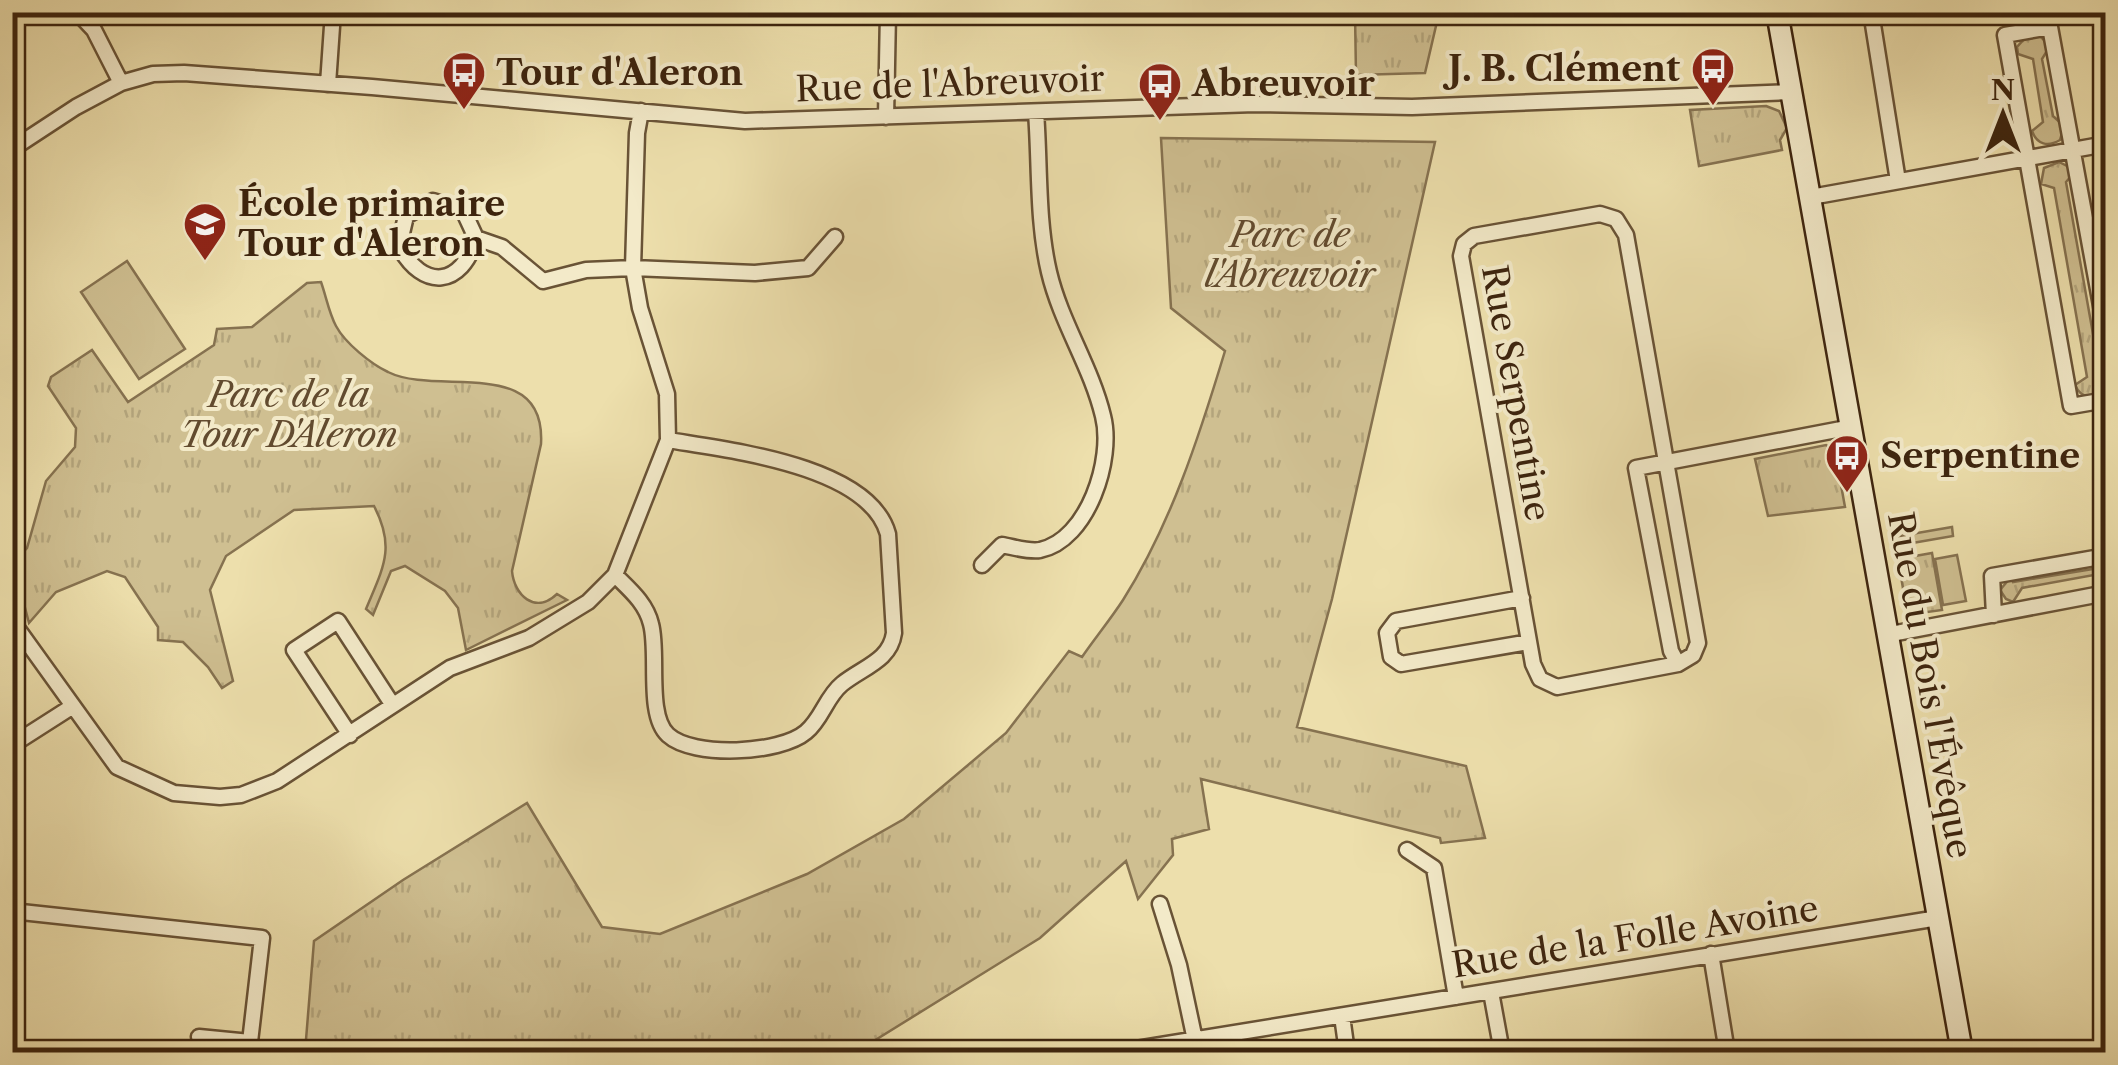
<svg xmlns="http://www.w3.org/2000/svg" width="2118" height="1065" viewBox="0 0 2118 1065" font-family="'Libre Caslon Text',serif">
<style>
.grass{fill:url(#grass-tufts);stroke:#867250;stroke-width:2.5}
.garden{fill:#cfbf91;stroke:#867250;stroke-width:2.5}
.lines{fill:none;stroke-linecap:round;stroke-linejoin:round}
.stream{stroke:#836e4c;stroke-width:5}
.street-casing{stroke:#695336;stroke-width:19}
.secondary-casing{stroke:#3d240e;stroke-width:25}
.street{stroke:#f3eac9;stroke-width:14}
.secondary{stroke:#f3eac9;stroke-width:20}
.labels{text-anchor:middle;stroke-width:8;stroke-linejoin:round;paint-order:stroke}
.poi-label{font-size:35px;font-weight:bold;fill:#3d240e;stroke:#f3eac9;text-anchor:start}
.street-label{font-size:35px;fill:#3d240e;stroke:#f3eac9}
.park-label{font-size:35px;font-style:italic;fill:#624b2f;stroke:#f3eac9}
</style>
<defs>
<pattern id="grass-tufts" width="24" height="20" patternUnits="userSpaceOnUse" patternTransform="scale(2.5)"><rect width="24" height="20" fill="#cfbf91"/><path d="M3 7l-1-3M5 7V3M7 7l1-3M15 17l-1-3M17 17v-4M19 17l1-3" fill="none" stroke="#b3a47c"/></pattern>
</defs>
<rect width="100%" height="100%" fill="#eddfac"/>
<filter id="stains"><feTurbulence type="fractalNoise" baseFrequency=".002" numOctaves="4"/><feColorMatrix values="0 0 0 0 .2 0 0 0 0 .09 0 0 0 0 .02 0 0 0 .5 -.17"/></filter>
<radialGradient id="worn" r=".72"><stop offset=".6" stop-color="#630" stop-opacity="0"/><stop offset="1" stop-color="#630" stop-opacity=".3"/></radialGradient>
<path class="grass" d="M 1355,13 L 1439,13 L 1425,73 L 1356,75 Z
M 2039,35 L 2050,46 L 2042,59 L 2053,116 L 2064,126 L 2060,140 C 2048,147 2037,145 2032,131 L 2043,122 L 2033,59 L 2018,54 L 2017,47 L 2026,37 Z
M 1766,106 L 1779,111 L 1787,128 L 1780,140 L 1782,150 L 1699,166 L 1690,110 Z
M 1161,138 L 1435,142 L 1332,599 L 1297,727 L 1466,766 L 1485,838 L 1441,843 L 1440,838 L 1201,779 L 1209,829 L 1172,839 L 1173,855 L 1138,899 L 1126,861 L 1040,938 L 856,1052 L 305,1052 L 314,941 L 403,880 L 527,803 L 602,927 L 660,934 L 807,874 L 904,819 L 1006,733 L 1069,651 L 1082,657 C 1095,638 1110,620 1123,600 C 1171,524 1199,437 1225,351 L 1171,308 Z
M 2059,162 L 2069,167 L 2072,175 L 2066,182 L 2101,379 L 2105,382 L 2105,390 C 2096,401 2081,399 2075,385 L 2087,377 L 2054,188 L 2041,184 L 2044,168 Z
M 321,282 C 326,296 329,313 336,326 C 345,343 371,364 388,372 C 438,397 546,354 541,444 L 512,571 C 514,595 535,615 557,594 L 567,600 L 466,650 L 458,608 L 445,591 L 405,566 L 391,571 L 373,615 L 366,609 C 383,568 396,548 374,506 L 294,510 L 226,556 L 210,590 L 233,681 L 222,688 L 208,667 L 183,642 L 158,640 L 158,627 L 125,577 L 107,571 L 56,592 L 29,623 L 13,562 L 27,548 L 46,481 L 75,447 L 76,428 L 48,386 L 51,377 L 92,350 L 128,402 L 214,345 L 217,329 L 252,327 L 307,283 Z
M 1826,445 L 1835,452 L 1845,507 L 1768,516 L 1755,459 Z
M 1952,527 L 1953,536 L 1895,546 L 1894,537 Z
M 1932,553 L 1942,610 L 1913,614 L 1906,606 L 1898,559 Z
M 2105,567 L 2105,573 L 2022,588 L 2013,602 L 2006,599 L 2000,590 L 2011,577 L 2013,582 Z
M 13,1040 L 77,1052 L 13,1052 Z"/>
<path class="garden" d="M 127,261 L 185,349 L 139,379 L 81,292 Z
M 1957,555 L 1966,601 L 1943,605 L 1935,559 Z"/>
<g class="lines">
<path class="stream" d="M 851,1049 L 853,1052
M 835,1052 L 849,1045"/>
<g class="street-casing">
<path id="street" d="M 77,12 L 94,30 L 121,83
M 1871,12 L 1898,181
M 328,84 L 333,12
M 886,117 L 888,12
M 12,149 L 76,107 L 121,83 L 153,74 L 184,73 L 372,87 L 745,121 L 1255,104 L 1412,107 L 1791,92
M 1811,197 L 2106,144
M 1600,214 L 1616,219 L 1626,235 L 1698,643 L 1693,655 L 1678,664 L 1557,687 L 1540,679 L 1533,664 L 1461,256 L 1464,244 L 1474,236 Z
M 476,238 C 462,287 423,291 399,246 L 406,216 L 433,201 L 463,210 L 476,238 L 502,247 L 543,281 L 586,270 L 633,268 L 755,273 L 808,268 L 835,237
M 2106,333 L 2050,27 L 2005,35 L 2071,406 L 2106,400
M 982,565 L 1002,545 C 1013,547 1029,552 1040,550 C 1088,540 1114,459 1103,416 C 1091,366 1061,323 1049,272 C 1037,221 1040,164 1036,112
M 615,575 C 630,590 646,603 651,624 C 659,653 646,715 668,735 C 693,758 780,754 806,732 C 822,719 826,697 842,684 C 863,667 890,661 894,633 L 888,534 C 869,465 727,450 668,440
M 1522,598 L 1396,621 L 1387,633 L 1391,657 L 1401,664 L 1529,642
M 1994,615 L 1992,576 L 2106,556
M 12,621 L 117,767 L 174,793 L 220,797 L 241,795 L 277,781 L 450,668 L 529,638 L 588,602 L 615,575 L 668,440 L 667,394 L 640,308 L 633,268 L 637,133 L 641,111
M 1886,635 L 2106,593
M 1678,664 L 1671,651 L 1636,468 L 1852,427
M 350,735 L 294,650 L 338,621 L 392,704
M 12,745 L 73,706
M 1407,850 L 1434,868 L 1456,997
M 1160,904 L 1179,965 L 1195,1040
M 12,911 L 262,938 L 250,1042 L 199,1037
M 1711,954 L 1727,1052
M 1491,992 L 1502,1052
M 1342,1016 L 1347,1052
M 1118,1052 L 1938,918"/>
</g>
<g class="secondary-casing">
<path id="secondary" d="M 1777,12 L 1962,1052"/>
</g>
<use href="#street" class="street"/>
<use href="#secondary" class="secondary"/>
</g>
<defs>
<g id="bus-pin" transform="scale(2.25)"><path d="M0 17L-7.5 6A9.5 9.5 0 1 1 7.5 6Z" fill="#8f2418" stroke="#f3eac9"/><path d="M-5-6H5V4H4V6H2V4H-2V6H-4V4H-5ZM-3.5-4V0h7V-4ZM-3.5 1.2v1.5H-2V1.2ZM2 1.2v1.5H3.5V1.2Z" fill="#fff"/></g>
<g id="school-pin" transform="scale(2.25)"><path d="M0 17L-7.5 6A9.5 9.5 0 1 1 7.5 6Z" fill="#8f2418" stroke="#f3eac9"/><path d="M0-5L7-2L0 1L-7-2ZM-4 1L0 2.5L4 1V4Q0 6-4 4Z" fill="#fff"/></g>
</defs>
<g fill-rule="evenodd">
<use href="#bus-pin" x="1713" y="69"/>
<use href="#bus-pin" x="464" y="73"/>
<use href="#bus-pin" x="1160" y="84"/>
<use href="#school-pin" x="205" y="224"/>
<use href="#bus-pin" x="1847" y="456"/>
</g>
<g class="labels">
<g class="poi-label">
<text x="1680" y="81" text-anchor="end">J. B. Clément</text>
<text x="496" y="85">Tour d'Aleron</text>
<text x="1192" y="96">Abreuvoir</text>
<text x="238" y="216">École primaire<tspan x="238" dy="40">Tour d'Aleron</tspan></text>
<text x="1880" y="468">Serpentine</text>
</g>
<g class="street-label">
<text transform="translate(950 84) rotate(-2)" y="12">Rue de l'Abreuvoir</text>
<text transform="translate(1516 393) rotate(80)" y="12">Rue Serpentine</text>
<text transform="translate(1930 685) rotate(80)" y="12">Rue du Bois l'Évêque</text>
<text transform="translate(1635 937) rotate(-9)" y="12">Rue de la Folle Avoine</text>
</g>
<g class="park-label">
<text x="1290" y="247">Parc de<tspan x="1290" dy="40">l'Abreuvoir</tspan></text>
<text x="289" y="407">Parc de la<tspan x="289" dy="40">Tour D'Aleron</tspan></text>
</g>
</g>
<rect width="2118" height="1065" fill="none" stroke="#eddfac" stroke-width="50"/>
<rect x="15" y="15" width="2088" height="1035" fill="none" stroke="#3d240e" stroke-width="5"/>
<rect x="25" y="25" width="2068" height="1015" fill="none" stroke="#3d240e" stroke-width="2.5"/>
<g transform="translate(2003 115)" stroke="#f3eac9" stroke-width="8" paint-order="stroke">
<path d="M0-8L18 38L0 25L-18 38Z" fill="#3d240e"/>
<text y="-15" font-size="28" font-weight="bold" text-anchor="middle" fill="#3d240e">N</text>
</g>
<rect width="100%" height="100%" filter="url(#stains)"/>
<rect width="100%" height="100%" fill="url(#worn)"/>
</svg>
